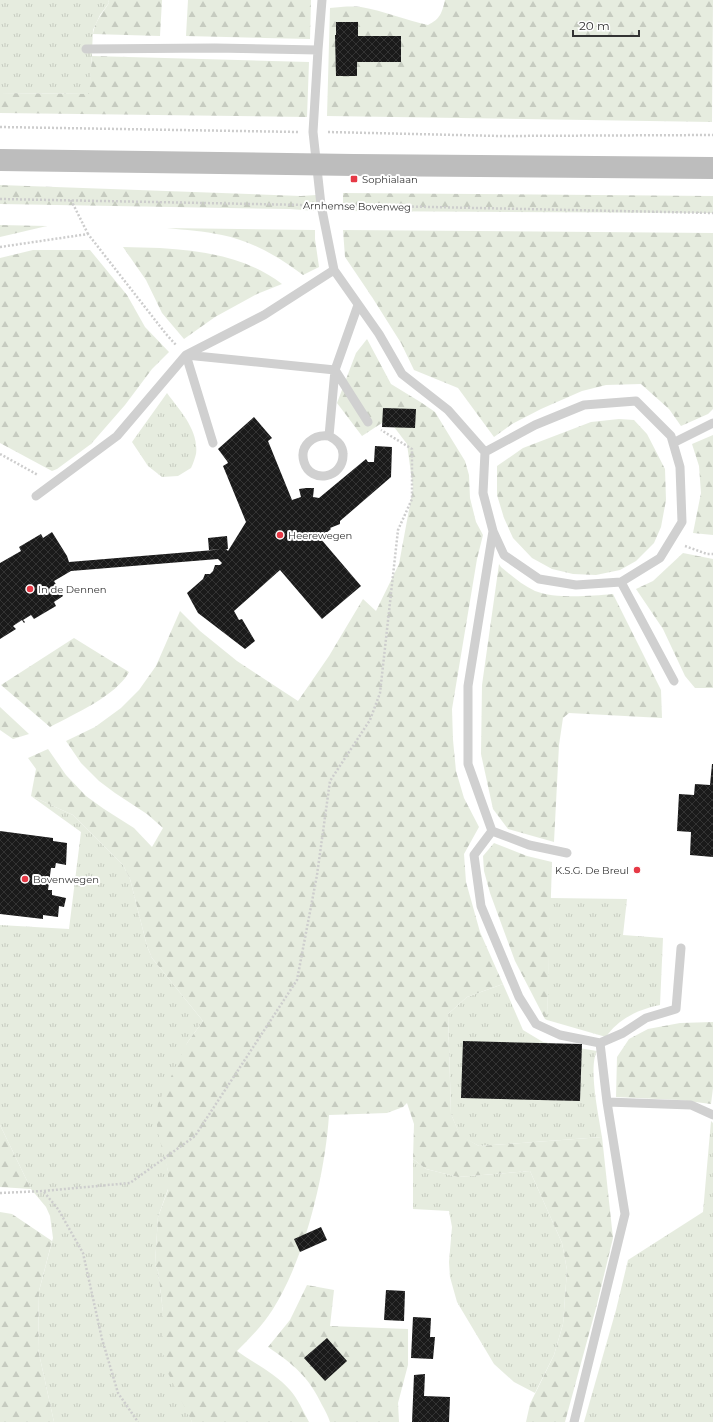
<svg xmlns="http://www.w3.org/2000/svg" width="713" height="1422" viewBox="0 0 713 1422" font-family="Montserrat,sans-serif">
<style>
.grass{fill:url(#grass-tufts)}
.forest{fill:url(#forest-firs)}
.building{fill:url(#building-cross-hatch)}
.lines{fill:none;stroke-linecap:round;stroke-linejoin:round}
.path{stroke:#cdcdcd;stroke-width:2.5;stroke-dasharray:2 2;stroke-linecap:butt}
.lane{stroke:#d0d0d0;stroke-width:9}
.secondary{stroke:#bdbdbd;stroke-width:22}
.poi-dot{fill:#e63946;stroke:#fff;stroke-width:1.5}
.labels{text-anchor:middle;stroke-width:4;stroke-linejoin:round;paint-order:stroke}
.poi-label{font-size:10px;fill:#333;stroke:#fff;text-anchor:start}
.street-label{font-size:10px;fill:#333;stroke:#fff}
</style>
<defs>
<pattern id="grass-tufts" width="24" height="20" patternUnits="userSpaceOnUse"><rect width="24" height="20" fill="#e6ecdf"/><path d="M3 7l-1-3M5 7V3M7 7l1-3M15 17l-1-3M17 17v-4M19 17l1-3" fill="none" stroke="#c6cbc0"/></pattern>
<pattern id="forest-firs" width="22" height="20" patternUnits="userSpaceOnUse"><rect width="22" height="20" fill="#e6ecdf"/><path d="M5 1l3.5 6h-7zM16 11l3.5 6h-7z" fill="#c6cbc0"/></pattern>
<pattern id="building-cross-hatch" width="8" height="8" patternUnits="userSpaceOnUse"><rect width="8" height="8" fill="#1a1a1a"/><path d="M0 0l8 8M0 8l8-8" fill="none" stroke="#333"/></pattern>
</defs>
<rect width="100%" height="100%" fill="#fff"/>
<path class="grass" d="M 0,0 L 108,0 L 109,3 L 100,15 L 93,30 L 90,94 L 0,93 Z
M 167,393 C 180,411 199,430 196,454 C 195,458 193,464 191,468 L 178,476 L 162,477 L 148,466 L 132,442 Z
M 31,796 L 73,815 L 123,865 L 130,879 L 147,946 L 152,958 L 203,1021 L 187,1043 L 164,1151 L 168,1171 L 168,1189 L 158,1217 L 155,1264 L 158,1271 L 163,1312 L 163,1353 L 192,1422 L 54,1422 L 38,1349 L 39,1291 L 53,1238 L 50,1216 L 46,1207 L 31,1189 L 0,1125 L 0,925 L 69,929 L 81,832 Z
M 550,898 L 627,899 L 623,935 L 663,938 L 660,1005 C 639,1009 618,1019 606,1037 L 547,1020 Z
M 503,984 L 523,1030 L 543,1042 L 597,1051 C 588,1068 599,1117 602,1137 L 479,1146 L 460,1136 L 451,1114 L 448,1014 L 467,997 Z
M 711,1121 L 713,1123 L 713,1422 L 584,1422 L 616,1310 L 628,1260 L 703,1212 Z
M 413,1159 L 426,1169 L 458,1177 L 530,1171 L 562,1243 L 567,1270 L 563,1324 L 554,1355 L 535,1393 L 514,1382 L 494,1364 L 457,1302 L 450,1277 L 449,1262 L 452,1227 L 449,1211 L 413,1209 Z"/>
<path class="forest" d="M 108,0 L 162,0 L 160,36 L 93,34 C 94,23 103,12 109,3 Z
M 188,0 L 311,0 L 310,39 L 186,36 Z
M 445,0 L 713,0 L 712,122 L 327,116 L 330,8 C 340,7 351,6 361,7 C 384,11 406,20 428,25 C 440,19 442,13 445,0 Z
M 92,56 L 309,62 L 307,117 L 0,113 L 0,93 L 89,94 Z
M 0,185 L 301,196 L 316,195 L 316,211 L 290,209 L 0,204 Z
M 343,193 L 713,196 L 713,213 L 343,211 Z
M 0,225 L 47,226 L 0,237 Z
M 167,228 L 315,230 L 315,239 L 319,267 L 303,275 C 279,257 252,241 222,235 C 204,231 185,230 167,228 Z
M 343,230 L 713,233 L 713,409 L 708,414 L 681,426 L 669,409 L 641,384 L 606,385 L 582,391 L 541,409 L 512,424 L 494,437 L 458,388 L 414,370 L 401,343 L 372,297 L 345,257 Z
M 123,247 C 135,247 148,248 160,248 C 205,251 246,257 282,284 L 257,294 L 215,317 L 184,339 L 162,313 L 146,280 Z
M 33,250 L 90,250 L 127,295 L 145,327 L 169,352 L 152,369 L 125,405 L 91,444 L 57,469 L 52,471 L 0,443 L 0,258 Z
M 367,339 L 391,384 L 422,403 L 435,412 L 449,435 L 465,461 L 469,475 L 470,498 L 476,522 L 483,535 L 477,559 L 452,709 L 453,740 L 456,771 L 464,798 L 479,827 L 464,854 L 466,882 L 480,932 L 503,984 L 467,997 L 448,1014 L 451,1114 L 460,1135 L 479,1146 L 602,1137 L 613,1238 L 596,1308 L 565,1422 L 526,1422 L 530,1404 L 554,1355 L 563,1324 L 567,1270 L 562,1243 L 530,1171 L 458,1177 L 426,1169 L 413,1159 L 414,1124 L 407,1103 L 403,1107 L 387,1113 L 329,1115 C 325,1175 305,1258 273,1309 C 263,1325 250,1338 237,1351 C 255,1364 275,1373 290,1390 C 298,1399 303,1411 309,1422 L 192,1422 L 167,1371 L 163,1353 L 163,1312 L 158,1271 L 155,1264 L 158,1217 L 168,1190 L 168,1171 L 158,1133 L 156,1118 L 158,1104 L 187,1043 L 203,1021 L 152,958 L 147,946 L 130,879 L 123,865 L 73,815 L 31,796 L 36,769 L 28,758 L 48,749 L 66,775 L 86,796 L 104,809 L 134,828 L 152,847 L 163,828 L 147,814 L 115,793 L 99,781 L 81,763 L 66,741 L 95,727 L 121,708 L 139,690 L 156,666 L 180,611 L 200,631 L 237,661 L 298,701 L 329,656 L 363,599 L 376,611 L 399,564 L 413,488 L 407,444 L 388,419 L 362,436 L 337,403 L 356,353 Z
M 619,419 L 634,420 L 647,434 L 665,469 L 666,500 L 661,527 L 654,543 L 636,561 L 620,570 L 596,575 L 573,574 L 552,569 L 532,558 L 513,538 L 504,518 L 497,495 L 497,466 L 523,448 L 591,422 Z
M 713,435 L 713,535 L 693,533 L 701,493 L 699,466 L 692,444 Z
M 683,553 L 713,559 L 713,688 L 695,688 L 685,676 L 663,629 L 636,589 L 653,581 Z
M 499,564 L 501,567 C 512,576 522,585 535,591 C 555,599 590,596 613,594 L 661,690 L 662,718 L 569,713 L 563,718 L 559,745 L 554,842 L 508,829 L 493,809 L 481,754 L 482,685 Z
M 74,638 L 129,672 C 116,696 74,714 50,727 L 1,685 Z
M 0,707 L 29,734 L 13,739 L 0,730 Z
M 494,843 L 527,856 L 552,862 L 547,1020 L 545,1019 L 515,961 L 490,893 L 484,871 L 483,856 Z
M 713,1022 L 713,1088 L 711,1104 L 679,1100 L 616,1097 L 617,1057 L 629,1039 L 648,1029 L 680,1023 Z
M 0,1125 L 31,1189 L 0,1187 Z
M 0,1212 L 12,1214 L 52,1241 L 39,1291 L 38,1349 L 54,1422 L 0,1422 Z
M 307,1285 L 334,1290 L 330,1326 L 408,1329 L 408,1365 L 398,1403 L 399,1422 L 330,1422 C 328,1416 325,1410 322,1405 C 309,1377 293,1364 268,1347 L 290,1320 Z"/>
<path class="building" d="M 336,22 L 358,22 L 358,36 L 401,36 L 401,62 L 357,62 L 357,76 L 336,76 L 335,35 L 336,35 Z
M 383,408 L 416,409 L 415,428 L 382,427 Z
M 254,417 L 272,438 L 268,441 L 292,500 L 301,497 L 299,489 L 306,488 L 314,488 L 313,497 L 319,498 L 366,459 L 368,462 L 374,462 L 375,446 L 392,447 L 391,477 L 340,521 L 340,524 L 330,528 L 331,529 L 320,538 L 361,586 L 322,619 L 280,570 L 234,611 L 239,620 L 242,619 L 255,641 L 245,649 L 198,613 L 187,593 L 203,579 L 205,574 L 210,574 L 213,571 L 215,565 L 220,565 L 222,563 L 218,559 L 71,571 L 54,581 L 63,596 L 54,602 L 56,606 L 34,619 L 31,615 L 23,620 L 25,622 L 24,623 L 22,620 L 13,626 L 16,629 L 0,639 L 0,563 L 21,551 L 19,547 L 41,534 L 43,538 L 52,532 L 67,556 L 69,562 L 226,549 L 228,551 L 246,522 L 223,466 L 228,463 L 227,461 L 218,449 Z
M 227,536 L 228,549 L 209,550 L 208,538 Z
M 712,764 L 713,764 L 713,857 L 690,855 L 691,832 L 677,831 L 679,794 L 694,795 L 695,784 L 710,785 Z
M 0,831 L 53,838 L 53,841 L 67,843 L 66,865 L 56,863 L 55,868 L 51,868 L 48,890 L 52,890 L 52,895 L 66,898 L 64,907 L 59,906 L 58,917 L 43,915 L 43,919 L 0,914 Z
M 463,1041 L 582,1044 L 580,1101 L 461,1098 Z
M 321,1227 L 327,1240 L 300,1252 L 294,1239 Z
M 386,1290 L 405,1291 L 404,1321 L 384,1320 Z
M 413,1317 L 431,1318 L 430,1337 L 435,1337 L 433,1359 L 411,1358 Z
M 327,1338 L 347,1361 L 325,1381 L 304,1358 Z
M 425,1374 L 424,1396 L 450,1397 L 449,1422 L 412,1422 L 414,1375 Z"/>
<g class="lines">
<path class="path" d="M 0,127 L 299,132
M 328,132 L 500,136 L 713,135
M 0,199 L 305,205
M 71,200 L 88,234
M 336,205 L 713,213
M 0,247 L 88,234 L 166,334 L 176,345
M 0,454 L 38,475
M 685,546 L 707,554 L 713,554
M 44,1192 L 58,1209 L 83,1253 L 102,1339 L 118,1393 L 138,1422
M 0,1193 L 43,1191 L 130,1183 L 195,1136 L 297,980 L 317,875 L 330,781 L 370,720 L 380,693 L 398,530 L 412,499 L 412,449 L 381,430"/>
<path class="lane" d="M 86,49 L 215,48 L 318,50 L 313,132 L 321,205 L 334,270 L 379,334 L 402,374 L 448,410 L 485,452 L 483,493 L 493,531 L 468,686 L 468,764 L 492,831 L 474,855 L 481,906 L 519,997 L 536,1024 L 560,1035 L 600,1043 L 607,1102 L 691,1105 L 713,1115
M 318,50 L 322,0
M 329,436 C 314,434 299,445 304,462 C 311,485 344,478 343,454 C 343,445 337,440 329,436 L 335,370 L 358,305
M 213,443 L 186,355 L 335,370 L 368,422
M 673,443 L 713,423
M 485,452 L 535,425 L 584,405 L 636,401 L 671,436 L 680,467 L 682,522 L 660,558 L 621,582 L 576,585 L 539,579 L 504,555 L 493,531
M 36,496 L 117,436 L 186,355 L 264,315 L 334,270
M 621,582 L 674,681
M 492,831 L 529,845 L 567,853
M 600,1043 L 623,1033 L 646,1018 L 676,1009 L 681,948
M 574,1422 L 625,1214 L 607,1102"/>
<path class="secondary" d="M 0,160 L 354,165 L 713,168"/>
</g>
<g class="poi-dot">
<rect x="350" y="175" width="8" height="8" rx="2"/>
<circle cx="280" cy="535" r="4"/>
<circle cx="30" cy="589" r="4"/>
<circle cx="637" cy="870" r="4"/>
<circle cx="25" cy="879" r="4"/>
</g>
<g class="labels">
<g class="poi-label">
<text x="362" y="183">Sophialaan</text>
<text x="288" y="539">Heerewegen</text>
<text x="38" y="593">In de Dennen</text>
<text x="629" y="874" text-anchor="end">K.S.G. De Breul</text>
<text x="33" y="883">Bovenwegen</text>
</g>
<g class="street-label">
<text transform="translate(357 206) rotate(1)" y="4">Arnhemse Bovenweg</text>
</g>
</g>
<path d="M573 30v6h66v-6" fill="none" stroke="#333333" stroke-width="2"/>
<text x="579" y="30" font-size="12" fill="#333333" stroke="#ffffff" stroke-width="3" paint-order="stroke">20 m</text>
</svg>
